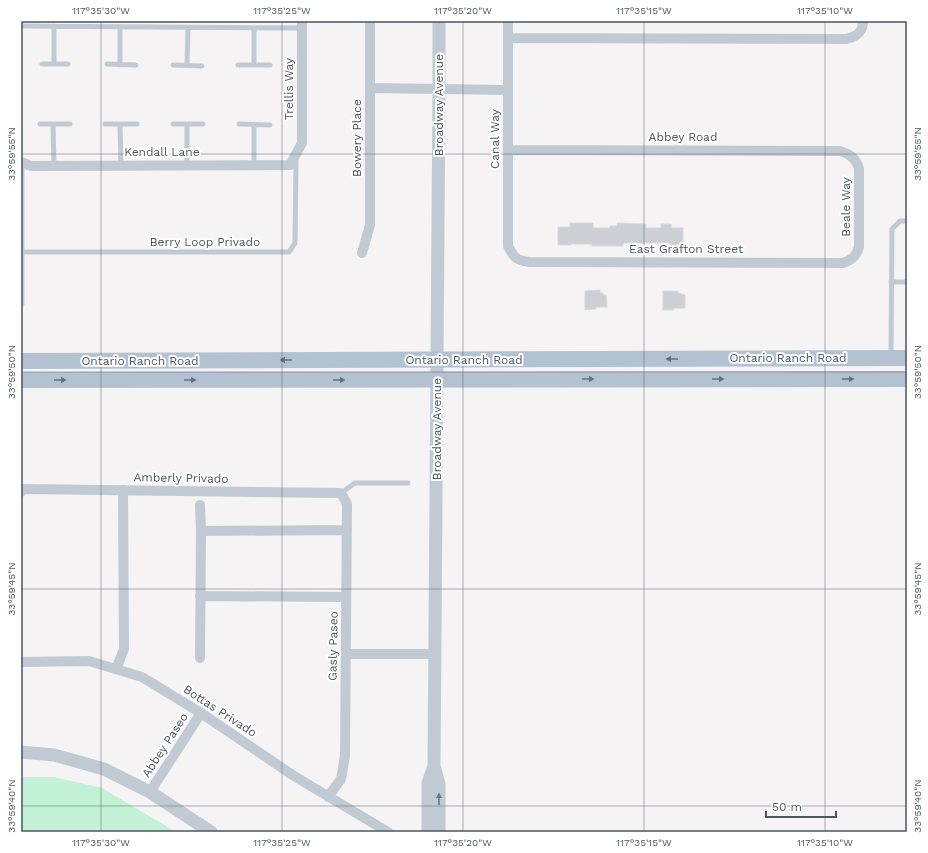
<svg xmlns="http://www.w3.org/2000/svg" width="928" height="853" viewBox="0 0 928 853" font-family="'Work Sans',sans-serif">
<style>
.green{fill:#c3f1d5}
.building{fill:#cdcfd5;stroke:#d7d9de}
.lines{fill:none;stroke-linecap:round;stroke-linejoin:round}
.service{stroke:#c1cad2;stroke-width:5}
.minor{stroke:#c1cad2;stroke-width:10}
.tertiary{stroke:#c1cad2;stroke-width:13}
.primary{stroke:#b3c2d1;stroke-width:16}
.oneway{fill:#64717d}
.oneway2{fill:#6e7983}
.ticks{fill:none;stroke:#4a5661;stroke-width:1;stroke-opacity:0.45}
.labels{text-anchor:middle;stroke-width:4;stroke-linejoin:round;paint-order:stroke}
.street-label{font-size:12px;fill:#4a5661;stroke:#fff}
.neatline{fill:none;stroke:#4a5661;stroke-width:1.5}
.ticks-label{font-size:10px;text-anchor:middle;fill:#4a5661}
</style>
<rect width="100%" height="100%" fill="#f5f3f3"/>
<path class="green" d="M 21,777 L 54,777 L 102,788 L 176,832 L 21,832 Z"/>
<path class="building" d="M 570,223 L 593,223 L 593,228 L 610,228 L 610,226 L 617,226 L 617,223 L 646,224 L 646,228 L 661,228 L 661,224 L 671,224 L 671,228 L 683,228 L 683,246 L 670,246 L 670,243 L 623,243 L 623,246 L 592,246 L 592,244 L 571,244 L 571,245 L 558,245 L 558,227 L 570,227 Z
M 600,290 L 600,293 L 603,293 L 603,295 L 606,295 L 607,307 L 596,307 L 596,309 L 585,310 L 585,291 Z
M 663,291 L 678,291 L 678,293 L 685,295 L 685,308 L 674,308 L 674,310 L 663,310 Z"/>
<g class="lines">
<path class="service" d="M 21,26 L 302,28
M 54,26 L 54,64
M 42,64 L 68,64
M 107,64 L 136,65
M 120,65 L 120,27
M 173,65 L 202,66
M 187,65 L 188,27
M 238,65 L 270,65
M 254,65 L 254,28
M 40,124 L 70,124
M 53,124 L 54,166
M 105,124 L 137,124
M 120,124 L 121,166
M 173,124 L 203,124
M 187,124 L 187,165
M 239,124 L 270,125
M 254,125 L 254,165
M 22,163 L 22,304
M 22,252 L 289,252 L 295,243 L 296,160
M 891,282 L 907,282
M 891,355 L 892,229 L 900,221 L 907,221
M 341,493 L 355,483 L 408,483"/>
<path class="minor" d="M 508,21 L 508,246 C 514,258 516,260 529,262 L 843,263 C 852,260 856,256 859,247 L 859,168 C 855,158 850,154 840,151 L 508,150
M 508,38 L 846,39 C 856,37 863,33 863,21
M 370,88 L 508,90
M 21,162 L 31,166 L 290,165 L 302,143 L 302,21
M 362,253 L 370,225 L 370,21
M 21,492 L 24,489 L 341,493 L 347,504 L 345,756 L 341,779 L 328,797
M 200,505 L 201,531
M 200,596 L 346,597
M 346,654 L 435,654
M 200,658 L 201,531 L 347,530
M 21,662 L 89,661 L 142,677 L 201,713 L 294,776 L 388,832
M 116,669 L 124,649 L 123,490
M 150,792 L 201,713"/>
<path class="tertiary" d="M 21,752 L 54,755 L 104,769 L 150,792 L 211,832
M 428,832 L 428,783 L 434,766
M 439,832 L 439,784 L 434,766 L 439,89 L 439,21"/>
<path class="primary" d="M 21,361 L 907,358
M 21,380 L 907,379"/>
</g>
<defs><path id="oneway-solid" d="M-6-.8H1V-3.2L6.5 0L1 3.2V.8H-6Z"/></defs>
<g class="oneway">
<use href="#oneway-solid" transform="translate(672 359) rotate(180)"/>
<use href="#oneway-solid" transform="translate(286 360) rotate(180)"/>
<use href="#oneway-solid" transform="translate(588 379)"/>
<use href="#oneway-solid" transform="translate(718 379)"/>
<use href="#oneway-solid" transform="translate(848 379)"/>
<use href="#oneway-solid" transform="translate(60 380)"/>
<use href="#oneway-solid" transform="translate(190 380)"/>
<use href="#oneway-solid" transform="translate(339 380)"/>
</g>
<use class="oneway2" href="#oneway-solid" transform="translate(439 799) rotate(-90)"/>
<path class="ticks" d="M 101,21 L 101,832M 282,21 L 282,832M 463,21 L 463,832M 644,21 L 644,832M 825,21 L 825,832M 21,154 L 907,154M 21,372 L 907,372M 21,589 L 907,589M 21,806 L 907,806"/>
<g class="labels">
<g class="street-label">
<text transform="translate(289 89) rotate(-90)" y="4">Trellis Way</text>
<text transform="translate(439 105) rotate(-90)" y="4">Broadway Avenue</text>
<text x="683" y="141">Abbey Road</text>
<text transform="translate(357 138) rotate(-90)" y="4">Bowery Place</text>
<text transform="translate(495 139) rotate(-90)" y="4">Canal Way</text>
<text x="162" y="156">Kendall Lane</text>
<text transform="translate(846 207) rotate(-90)" y="4">Beale Way</text>
<text x="205" y="246">Berry Loop Privado</text>
<text x="686" y="253">East Grafton Street</text>
<text x="788" y="362">Ontario Ranch Road</text>
<text x="464" y="364">Ontario Ranch Road</text>
<text x="140" y="365">Ontario Ranch Road</text>
<text transform="translate(437 429) rotate(-90)" y="4">Broadway Avenue</text>
<text transform="translate(181 478) rotate(1)" y="4">Amberly Privado</text>
<text transform="translate(333 646) rotate(-89)" y="4">Gasly Paseo</text>
<text transform="translate(220 711) rotate(33)" y="4">Bottas Privado</text>
<text transform="translate(165 745) rotate(-57)" y="4">Abbey Paseo</text>
</g>
</g>
<rect width="928" height="853" fill="none" stroke="#ffffff" stroke-width="44"/>
<path d="M766 811v6h70v-6" fill="none" stroke="#4a5661" stroke-width="2"/>
<text x="772" y="811" font-size="12" fill="#4a5661" stroke="#ffffff" stroke-width="3" paint-order="stroke">50 m</text>
<rect x="22" y="22" width="884" height="809" class="neatline"/>
<g class="ticks-label">
<text x="101" y="14">117°35'30"W</text>
<text x="282" y="14">117°35'25"W</text>
<text x="463" y="14">117°35'20"W</text>
<text x="644" y="14">117°35'15"W</text>
<text x="825" y="14">117°35'10"W</text>
<text transform="translate(11 154) rotate(-90)" y="4">33°59'55"N</text>
<text transform="translate(917 154) rotate(-90)" y="4">33°59'55"N</text>
<text transform="translate(11 372) rotate(-90)" y="4">33°59'50"N</text>
<text transform="translate(917 372) rotate(-90)" y="4">33°59'50"N</text>
<text transform="translate(11 589) rotate(-90)" y="4">33°59'45"N</text>
<text transform="translate(917 589) rotate(-90)" y="4">33°59'45"N</text>
<text transform="translate(11 806) rotate(-90)" y="4">33°59'40"N</text>
<text transform="translate(917 806) rotate(-90)" y="4">33°59'40"N</text>
<text x="101" y="846">117°35'30"W</text>
<text x="282" y="846">117°35'25"W</text>
<text x="463" y="846">117°35'20"W</text>
<text x="644" y="846">117°35'15"W</text>
<text x="825" y="846">117°35'10"W</text>
</g>
</svg>
